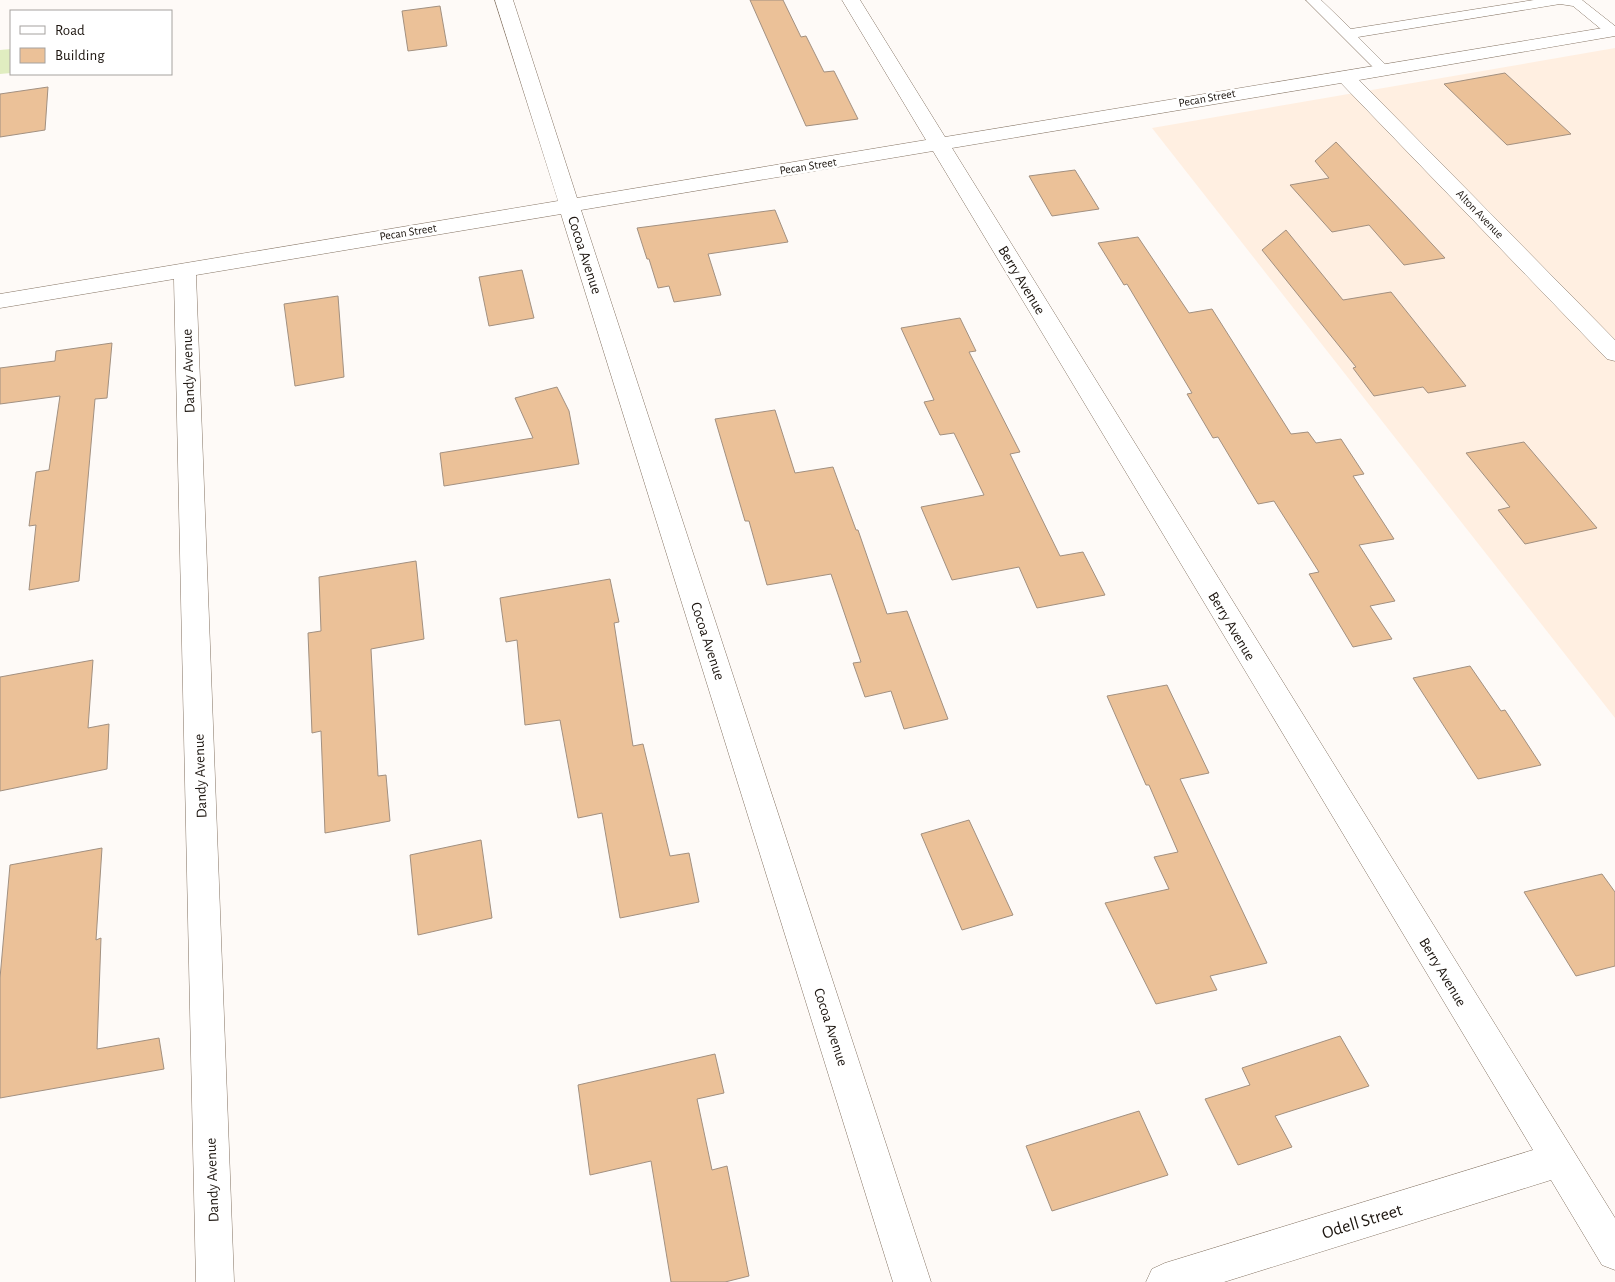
<svg xmlns="http://www.w3.org/2000/svg" width="1615" height="1282" viewBox="0 0 1615 1282" font-family="'Alegreya Sans',sans-serif">
<style>
.built{fill:#ffefe1}
.green{fill:#e0edc0}
.building{fill:#ebc198;stroke:#a29080}
.lines{fill:none;stroke-linecap:round;stroke-linejoin:round}
.service-casing{stroke:#857464;stroke-width:1}
.minor-casing{stroke:#857464;stroke-width:1}
.service{fill:#fff;fill-rule:evenodd}
.minor{fill:#fff;fill-rule:evenodd}
.labels{text-anchor:middle;stroke-width:5;stroke-linejoin:round;paint-order:stroke}
.far-street-label{font-size:12px;fill:#1d1610;stroke:#fff}
.street-label{font-size:15px;fill:#1d1610;stroke:#fff}
.near-street-label{font-size:18px;fill:#1d1610;stroke:#fff}
</style>
<rect width="100%" height="100%" fill="#fefaf7"/>
<path class="built" d="M 1615,48 L 1615,718 L 1152,128 Z"/>
<path class="green" d="M 11,49 L 11,73 L 0,74 L 0,50 Z"/>
<path class="building" d="M 750,0 L 783,0 L 801,37 L 806,36 L 824,72 L 834,71 L 858,119 L 806,126 Z
M 440,6 L 447,46 L 408,51 L 402,11 Z
M 1505,73 L 1571,134 L 1507,145 L 1444,84 Z
M 48,87 L 45,130 L 0,137 L 0,94 Z
M 1336,142 L 1407,217 L 1445,258 L 1404,265 L 1369,225 L 1332,232 L 1290,185 L 1329,178 L 1315,161 Z
M 1075,170 L 1099,209 L 1052,216 L 1029,176 Z
M 775,210 L 788,242 L 708,254 L 721,295 L 674,302 L 669,286 L 658,288 L 649,259 L 647,259 L 637,228 Z
M 1286,230 L 1343,300 L 1391,292 L 1466,386 L 1428,393 L 1423,387 L 1374,396 L 1353,368 L 1356,367 L 1262,250 Z
M 1138,237 L 1189,313 L 1212,309 L 1291,434 L 1308,432 L 1316,443 L 1341,439 L 1364,474 L 1353,476 L 1394,539 L 1359,545 L 1395,601 L 1370,606 L 1392,639 L 1353,647 L 1309,574 L 1319,572 L 1274,501 L 1258,504 L 1218,437 L 1213,438 L 1187,394 L 1192,393 L 1127,284 L 1124,285 L 1098,243 Z
M 522,270 L 534,318 L 489,326 L 479,277 Z
M 338,296 L 344,377 L 295,386 L 284,304 Z
M 960,318 L 976,351 L 969,352 L 1020,452 L 1010,454 L 1060,556 L 1083,552 L 1105,595 L 1037,608 L 1019,567 L 952,580 L 921,507 L 984,495 L 954,433 L 940,435 L 924,402 L 934,400 L 901,328 Z
M 112,343 L 107,398 L 95,399 L 79,581 L 29,590 L 36,525 L 29,526 L 36,472 L 49,470 L 60,396 L 0,404 L 0,368 L 55,361 L 56,351 Z
M 557,387 L 569,411 L 579,464 L 444,486 L 440,453 L 533,438 L 515,398 Z
M 775,410 L 795,473 L 833,467 L 856,530 L 858,530 L 887,614 L 907,611 L 948,719 L 904,729 L 891,691 L 865,697 L 853,663 L 861,662 L 831,574 L 767,585 L 749,521 L 745,521 L 715,419 Z
M 1524,442 L 1597,528 L 1525,544 L 1498,510 L 1510,507 L 1466,453 Z
M 416,561 L 424,639 L 371,649 L 378,776 L 386,775 L 390,821 L 325,833 L 321,731 L 312,733 L 308,633 L 321,631 L 319,577 Z
M 610,579 L 619,622 L 614,623 L 633,746 L 643,744 L 670,856 L 689,853 L 699,902 L 620,918 L 602,813 L 578,818 L 560,720 L 525,725 L 517,640 L 506,642 L 500,598 Z
M 93,660 L 88,728 L 109,724 L 107,769 L 0,791 L 0,677 Z
M 1470,666 L 1501,711 L 1505,710 L 1541,765 L 1478,779 L 1413,678 Z
M 1167,685 L 1209,773 L 1180,779 L 1267,963 L 1210,976 L 1217,990 L 1156,1004 L 1105,903 L 1169,889 L 1154,857 L 1178,852 L 1149,785 L 1146,785 L 1107,696 Z
M 969,820 L 1013,915 L 962,930 L 921,834 Z
M 481,840 L 492,918 L 418,935 L 410,855 Z
M 102,848 L 96,940 L 101,938 L 97,1049 L 159,1038 L 164,1069 L 0,1098 L 0,978 L 10,865 Z
M 1602,874 L 1615,892 L 1615,966 L 1576,976 L 1524,892 Z
M 1340,1036 L 1369,1086 L 1275,1116 L 1292,1147 L 1238,1165 L 1205,1099 L 1250,1085 L 1242,1068 Z
M 715,1054 L 724,1093 L 697,1099 L 712,1170 L 727,1166 L 749,1276 L 725,1282 L 671,1282 L 651,1161 L 590,1175 L 578,1085 Z
M 1139,1111 L 1168,1175 L 1052,1211 L 1026,1146 Z"/>
<g class="lines">
<g class="service-casing">
<path id="service" d="M 1306,0 L 1321,0 L 1351,29 L 1534,0 L 1582,0 L 1615,26 L 1615,34 L 1607,34 L 1573,6 L 1560,4 L 1358,37 L 1390,69 L 1388,72 L 1378,72 Z"/>
</g>
<g class="minor-casing">
<path id="minor" d="M 495,0 L 513,0 L 577,198 L 926,140 L 842,0 L 860,0 L 945,137 L 1615,26 L 1615,36 L 1359,80 L 1615,340 L 1615,361 L 1607,359 L 1341,83 L 952,148 L 1615,1218 L 1615,1270 L 1602,1265 L 1551,1180 L 1224,1282 L 1146,1282 L 1152,1269 L 1165,1263 L 1533,1150 L 933,151 L 581,210 L 931,1282 L 893,1282 L 561,214 L 196,275 L 234,1282 L 196,1282 L 174,279 L 0,308 L 0,294 L 558,201 Z"/>
</g>
<use href="#service" class="service"/>
<use href="#minor" class="minor"/>
</g>
<g class="labels">
<g class="far-street-label">
<text transform="translate(1207 98) rotate(-10)" y="4">Pecan Street</text>
<text transform="translate(808 166) rotate(-9)" y="4">Pecan Street</text>
<text transform="translate(1480 214) rotate(46)" y="4">Alton Avenue</text>
<text transform="translate(408 232) rotate(-9)" y="4">Pecan Street</text>
</g>
<g class="street-label">
<text transform="translate(585 255) rotate(72)" y="5">Cocoa Avenue</text>
<text transform="translate(1022 280) rotate(59)" y="5">Berry Avenue</text>
<text transform="translate(188 371) rotate(-92)" y="5">Dandy Avenue</text>
<text transform="translate(1232 626) rotate(59)" y="5">Berry Avenue</text>
<text transform="translate(708 641) rotate(72)" y="5">Cocoa Avenue</text>
<text transform="translate(200 776) rotate(-92)" y="5">Dandy Avenue</text>
<text transform="translate(1443 972) rotate(59)" y="5">Berry Avenue</text>
<text transform="translate(831 1027) rotate(72)" y="5">Cocoa Avenue</text>
<text transform="translate(212 1180) rotate(-92)" y="5">Dandy Avenue</text>
</g>
<g class="near-street-label">
<text transform="translate(1362 1221) rotate(-17)" y="6">Odell Street</text>
</g>
</g>
<rect x="10" y="10" width="162" height="65" fill="#ffffff" stroke="#a5a29f"/>
<rect x="20" y="26" width="25" height="8" fill="#ffffff" stroke="#a5a29f"/>
<text x="55" y="35" font-size="15" fill="#1d1610">Road</text>
<rect x="20" y="48" width="25" height="15" fill="#ebc198" stroke="#a5a29f"/>
<text x="55" y="60" font-size="15" fill="#1d1610">Building</text>
</svg>
